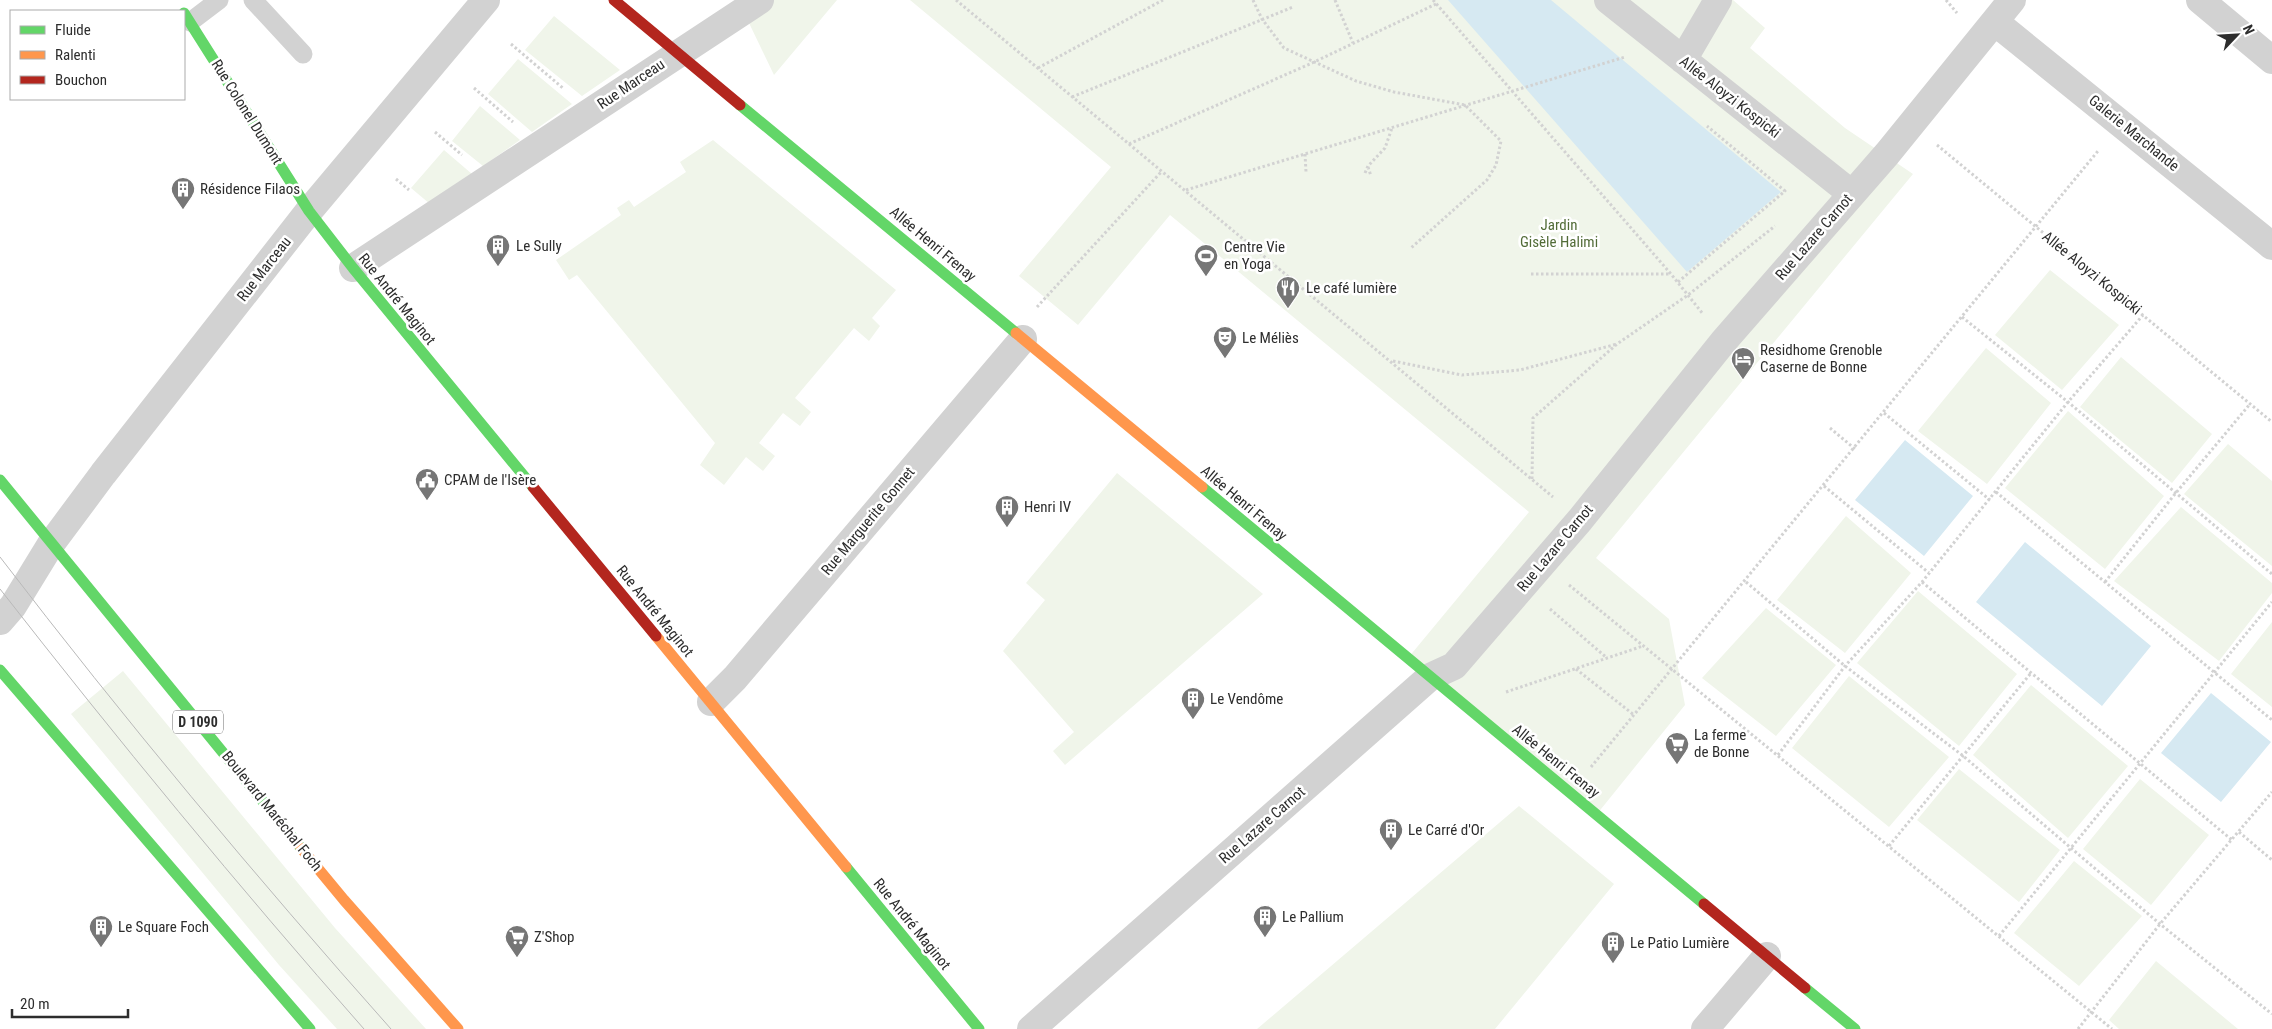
<svg xmlns="http://www.w3.org/2000/svg" width="2272" height="1029" viewBox="0 0 2272 1029" font-family="'Roboto Condensed',sans-serif">
<style>
.green{fill:#f0f5ea}
.water{fill:#d6e9f2}
.lines{fill:none;stroke-linecap:round;stroke-linejoin:round}
.path{stroke:#d2d2d2;stroke-width:3;stroke-dasharray:2.5 2.5;stroke-linecap:butt}
.lane{stroke:#d2d2d2;stroke-width:19}
.street{stroke:#d2d2d2;stroke-width:28}
.fast{stroke:#63d668;stroke-width:11}
.slow{stroke:#ff974d;stroke-width:11}
.jam{stroke:#b3261e;stroke-width:11}
.tram{stroke:#b9b9b9;stroke-width:1}
.labels{text-anchor:middle;stroke-width:5;stroke-linejoin:round;paint-order:stroke}
.shield{fill:#fff;stroke:#6c6c6c;stroke-width:1}
.shield-label{font-size:14px;font-weight:bold;fill:#2d2d2d}
.street-label{font-size:15px;fill:#2d2d2d;stroke:#fff}
.poi-label{font-size:15px;fill:#2d2d2d;stroke:#fff;text-anchor:start}
.park-label{font-size:15px;fill:#526c38;stroke:#fff}
</style>
<rect width="100%" height="100%" fill="#fff"/>
<path class="green" d="M 738,0 L 837,0 L 774,75 Z
M 910,0 L 1733,0 L 1765,28 L 1750,48 L 1845,128 L 1913,174 L 1596,558 L 1669,619 L 1685,705 L 1597,814 L 1408,658 L 1529,512 L 1170,215 L 1078,325 L 1019,276 L 1111,167 Z
M 554,16 L 620,70 L 582,96 L 525,50 Z
M 518,59 L 572,104 L 532,132 L 488,94 Z
M 480,106 L 520,140 L 483,166 L 452,141 Z
M 713,140 L 896,290 L 872,318 L 880,326 L 869,341 L 854,328 L 795,398 L 811,412 L 800,426 L 783,413 L 759,443 L 775,456 L 763,471 L 746,457 L 724,485 L 700,465 L 715,443 L 577,275 L 569,280 L 556,260 L 621,215 L 617,208 L 629,200 L 634,207 L 686,172 L 680,162 Z
M 444,150 L 472,174 L 430,204 L 411,188 Z
M 2050,270 L 2119,325 L 2062,390 L 1995,335 Z
M 1986,348 L 2051,403 L 1987,484 L 1918,431 Z
M 2121,357 L 2212,434 L 2172,483 L 2080,407 Z
M 2068,411 L 2164,496 L 2105,569 L 2005,488 Z
M 2228,444 L 2272,481 L 2272,566 L 2184,494 Z
M 1117,473 L 1263,594 L 1065,765 L 1053,751 L 1074,732 L 1003,651 L 1045,600 L 1026,583 Z
M 2181,507 L 2272,583 L 2272,593 L 2219,661 L 2114,581 Z
M 1846,516 L 1911,573 L 1845,653 L 1777,600 Z
M 1918,591 L 2017,674 L 1959,746 L 1857,663 Z
M 1766,608 L 1836,665 L 1776,736 L 1702,678 Z
M 2272,622 L 2272,707 L 2231,674 Z
M 123,671 L 335,928 L 426,1029 L 337,1029 L 279,965 L 71,714 Z
M 1849,676 L 1949,757 L 1889,827 L 1792,748 Z
M 2031,685 L 2128,766 L 2068,838 L 1973,755 Z
M 1959,769 L 2060,850 L 2019,902 L 1917,820 Z
M 2140,779 L 2209,835 L 2151,905 L 2083,849 Z
M 1519,806 L 1614,884 L 1495,1029 L 1257,1029 Z
M 2074,861 L 2142,916 L 2079,986 L 2014,933 Z
M 2156,961 L 2238,1029 L 2119,1029 L 2109,1020 Z"/>
<path class="water" d="M 1448,0 L 1551,0 L 1781,192 L 1687,272 Z
M 1905,440 L 1973,496 L 1924,556 L 1855,500 Z
M 2025,542 L 2151,646 L 2102,706 L 1976,602 Z
M 2211,693 L 2271,742 L 2221,802 L 2161,753 Z"/>
<g class="lines">
<path class="path" d="M 956,0 L 1553,497
M 1253,0 L 1262,19 L 1284,48 L 1356,81 L 1394,92 L 1465,105 L 1501,141 L 1496,165 L 1487,180 L 1411,248
M 1335,0 L 1353,43
M 1433,0 L 1671,274 L 1703,314
M 1946,0 L 1957,13
M 511,44 L 564,89
M 1038,68 L 1163,0
M 474,88 L 513,122
M 1072,97 L 1293,7
M 435,132 L 462,155
M 1129,144 L 1312,63 L 1436,4
M 1937,145 L 2272,422
M 1305,154 L 1306,172
M 1368,167 L 1371,176
M 1365,173 L 1368,166 L 1385,148 L 1392,128
M 396,179 L 409,190
M 1186,190 L 1625,57
M 1531,274 L 1671,274
M 1678,282 L 1785,191 L 1707,126
M 1308,292 L 1324,287 L 1380,284
M 1037,307 L 1162,171
M 1962,317 L 2068,402 L 2272,574
M 1393,361 L 1462,375 L 1520,370 L 1617,344
M 1884,413 L 1990,500
M 1830,428 L 1855,449
M 1532,479 L 1533,418 L 1617,344 L 1688,295 L 1775,226
M 1824,486 L 1929,573
M 1996,492 L 2272,720
M 1746,582 L 1845,666 L 1962,755 L 2160,924 L 2272,1014
M 1922,582 L 2232,840
M 2105,582 L 2175,494 L 2250,404
M 1569,585 L 2112,1029
M 1550,609 L 1607,658
M 1576,669 L 1634,715
M 1506,692 L 1643,646
M 1778,755 L 1845,666 L 1922,582 L 2068,402 L 2143,315
M 1591,767 L 2098,151
M 2239,832 L 2272,860
M 1889,846 L 2031,673
M 1999,936 L 2272,602
M 2078,1029 L 2160,924 L 2272,792"/>
<path class="lane" d="M 253,0 L 303,54
M 190,22 L 219,0"/>
<path class="street" d="M 1608,0 L 1852,194
M 2200,0 L 2272,60
M 1995,22 L 2272,246
M 1683,60 L 1718,0
M 353,268 L 760,0
M 0,621 L 13,606 L 51,544 L 103,474 L 309,211 L 486,0
M 711,702 L 735,678 L 1023,339
M 1031,1029 L 1430,677 L 1454,666 L 1580,520 L 1723,342 L 1887,154 L 2012,0
M 1705,1029 L 1767,956"/>
<path class="fast" d="M 184,13 L 309,211 L 353,268 L 533,487
M 740,105 L 1016,333
M 0,480 L 301,848
M 1202,487 L 1704,904
M 0,670 L 310,1029
M 846,867 L 979,1029
M 1805,988 L 1855,1029"/>
<path class="slow" d="M 1016,333 L 1202,487
M 656,636 L 846,867
M 301,848 L 344,900 L 458,1029"/>
<path class="jam" d="M 614,0 L 740,105
M 533,487 L 656,636
M 1704,904 L 1805,988"/>
<path class="tram" d="M 0,557 C 124,719 255,876 391,1029
M 0,589 C 117,739 238,886 364,1029"/>
</g>
<defs>
<g id="building-pin" transform="scale(1.25)"><path d="M0 17L-7.5 6A9.5 9.5 0 1 1 7.5 6Z" fill="#767676" stroke="#fff"/><path d="M-4-6H4V6H1V3H-1V6H-4ZM-2.5-4.3h1.7v1.8h-1.7ZM.8-4.3h1.7v1.8H.8ZM-2.5-1h1.7V.8h-1.7ZM.8-1h1.7V.8H.8Z" fill="#fff"/></g>
<g id="stadium-pin" transform="scale(1.25)"><path d="M0 17L-7.5 6A9.5 9.5 0 1 1 7.5 6Z" fill="#767676" stroke="#fff"/><path d="M0-5a6.5 5 0 1 0 0 10a6.5 5 0 1 0 0-10ZM-3.5-1.8h7v3.6h-7Z" fill="#fff"/></g>
<g id="restaurant-pin" transform="scale(1.25)"><path d="M0 17L-7.5 6A9.5 9.5 0 1 1 7.5 6Z" fill="#767676" stroke="#fff"/><path d="M-5-6h1v4h1v-4h1v4h1v-4h1v5L-1.5 .5V6h-2V.5L-5-1ZM5-6V6H3V1.5H1.5Q1.5-4 5-6Z" fill="#fff"/></g>
<g id="theatre-pin" transform="scale(1.25)"><path d="M0 17L-7.5 6A9.5 9.5 0 1 1 7.5 6Z" fill="#767676" stroke="#fff"/><path d="M-5-5.5Q0-4 5-5.5V0Q5 5 0 6Q-5 5-5 0ZM-3.3-2.5H-1v1.5H-3.3ZM1-2.5H3.3v1.5H1ZM-2.8 1Q0 5.5 2.8 1Z" fill="#fff"/></g>
<g id="hotel-pin" transform="scale(1.25)"><path d="M0 17L-7.5 6A9.5 9.5 0 1 1 7.5 6Z" fill="#767676" stroke="#fff"/><path d="M-6-4.5h1.5V1H6V5H4.5V3h-9V5H-6ZM-4 0a1.8 1.8 0 1 1 3.6 0ZM.5 0V-2.5h3Q6-2.5 6 0Z" fill="#fff"/></g>
<g id="civic-pin" transform="scale(1.25)"><path d="M0 17L-7.5 6A9.5 9.5 0 1 1 7.5 6Z" fill="#767676" stroke="#fff"/><path d="M-.6-6.5H3V-4.5H.6V-3L4-1V1h2V6H-6V1h2V-1L-.6-3ZM-1.2 2.5V6h2.4V2.5Z" fill="#fff"/></g>
<g id="supermarket-pin" transform="scale(1.25)"><path d="M0 17L-7.5 6A9.5 9.5 0 1 1 7.5 6Z" fill="#767676" stroke="#fff"/><path d="M-6-5.5h2.5l.6 2H6L4.5 2H-2.5L-4.4-4H-6ZM-1.5 3.2a1.3 1.3 0 1 0 .1 0ZM3 3.2a1.3 1.3 0 1 0 .1 0Z" fill="#fff"/></g>
</defs>
<g fill-rule="evenodd">
<use href="#building-pin" x="183" y="189"/>
<use href="#building-pin" x="498" y="246"/>
<use href="#stadium-pin" x="1206" y="256"/>
<use href="#restaurant-pin" x="1288" y="288"/>
<use href="#theatre-pin" x="1225" y="338"/>
<use href="#hotel-pin" x="1743" y="359"/>
<use href="#civic-pin" x="427" y="480"/>
<use href="#building-pin" x="1007" y="507"/>
<use href="#building-pin" x="1193" y="699"/>
<use href="#supermarket-pin" x="1677" y="744"/>
<use href="#building-pin" x="1391" y="830"/>
<use href="#building-pin" x="1265" y="917"/>
<use href="#building-pin" x="101" y="927"/>
<use href="#supermarket-pin" x="517" y="937"/>
<use href="#building-pin" x="1613" y="943"/>
</g>
<g class="labels">
<rect class="shield" x="173" y="710.5" width="50" height="23" rx="4"/>
<g class="shield-label">
<text x="198" y="727">D 1090</text>
</g>
<g class="street-label">
<text transform="translate(631 84) rotate(-34)" y="5">Rue Marceau</text>
<text transform="translate(1730 97) rotate(38)" y="5">Allée Aloyzi Kospicki</text>
<text transform="translate(247 112) rotate(58)" y="5">Rue Colonel Dumont</text>
<text transform="translate(2134 133) rotate(39)" y="5">Galerie Marchande</text>
<text transform="translate(1814 237) rotate(-49)" y="5">Rue Lazare Carnot</text>
<text transform="translate(933 244) rotate(40)" y="5">Allée Henri Frenay</text>
<text transform="translate(264 269) rotate(-52)" y="5">Rue Marceau</text>
<text transform="translate(2092 273) rotate(39)" y="5">Allée Aloyzi Kospicki</text>
<text transform="translate(397 299) rotate(51)" y="5">Rue André Maginot</text>
<text transform="translate(1244 503) rotate(40)" y="5">Allée Henri Frenay</text>
<text transform="translate(868 521) rotate(-50)" y="5">Rue Marguerite Gonnet</text>
<text transform="translate(1555 548) rotate(-50)" y="5">Rue Lazare Carnot</text>
<text transform="translate(655 611) rotate(51)" y="5">Rue André Maginot</text>
<text transform="translate(1556 761) rotate(39)" y="5">Allée Henri Frenay</text>
<text transform="translate(272 811) rotate(51)" y="5">Boulevard Maréchal Foch</text>
<text transform="translate(1262 825) rotate(-41)" y="5">Rue Lazare Carnot</text>
<text transform="translate(912 924) rotate(51)" y="5">Rue André Maginot</text>
</g>
<g class="poi-label">
<text x="200" y="194">Résidence Filaos</text>
<text x="516" y="251">Le Sully</text>
<text x="1224" y="252">Centre Vie<tspan x="1224" dy="17">en Yoga</tspan></text>
<text x="1306" y="293">Le café lumière</text>
<text x="1242" y="343">Le Méliès</text>
<text x="1760" y="355">Residhome Grenoble<tspan x="1760" dy="17">Caserne de Bonne</tspan></text>
<text x="444" y="485">CPAM de l'Isère</text>
<text x="1024" y="512">Henri IV</text>
<text x="1210" y="704">Le Vendôme</text>
<text x="1694" y="740">La ferme<tspan x="1694" dy="17">de Bonne</tspan></text>
<text x="1408" y="835">Le Carré d'Or</text>
<text x="1282" y="922">Le Pallium</text>
<text x="118" y="932">Le Square Foch</text>
<text x="534" y="942">Z'Shop</text>
<text x="1630" y="948">Le Patio Lumière</text>
</g>
<g class="park-label">
<text x="1559" y="230">Jardin<tspan x="1559" dy="17">Gisèle Halimi</tspan></text>
</g>
</g>
<rect x="10" y="10" width="175" height="90" fill="#ffffff" stroke="#ababab"/>
<rect x="20" y="26" width="25" height="8" fill="#63d668" stroke="#ababab"/>
<text x="55" y="35" font-size="15" fill="#2d2d2d">Fluide</text>
<rect x="20" y="51" width="25" height="8" fill="#ff974d" stroke="#ababab"/>
<text x="55" y="60" font-size="15" fill="#2d2d2d">Ralenti</text>
<rect x="20" y="76" width="25" height="8" fill="#b3261e" stroke="#ababab"/>
<text x="55" y="85" font-size="15" fill="#2d2d2d">Bouchon</text>
<g transform="translate(2237 35) rotate(65)" stroke="#ffffff" stroke-width="4" paint-order="stroke">
<path d="M0-4L9 19L0 12L-9 19Z" fill="#2d2d2d"/>
<text y="-8" font-size="14" font-weight="bold" text-anchor="middle" fill="#2d2d2d">N</text>
</g>
<path d="M12 1009v8h116v-8" fill="none" stroke="#2d2d2d" stroke-width="2.5"/>
<text x="20" y="1009" font-size="15" fill="#2d2d2d" stroke="#ffffff" stroke-width="4" paint-order="stroke">20 m</text>
</svg>
